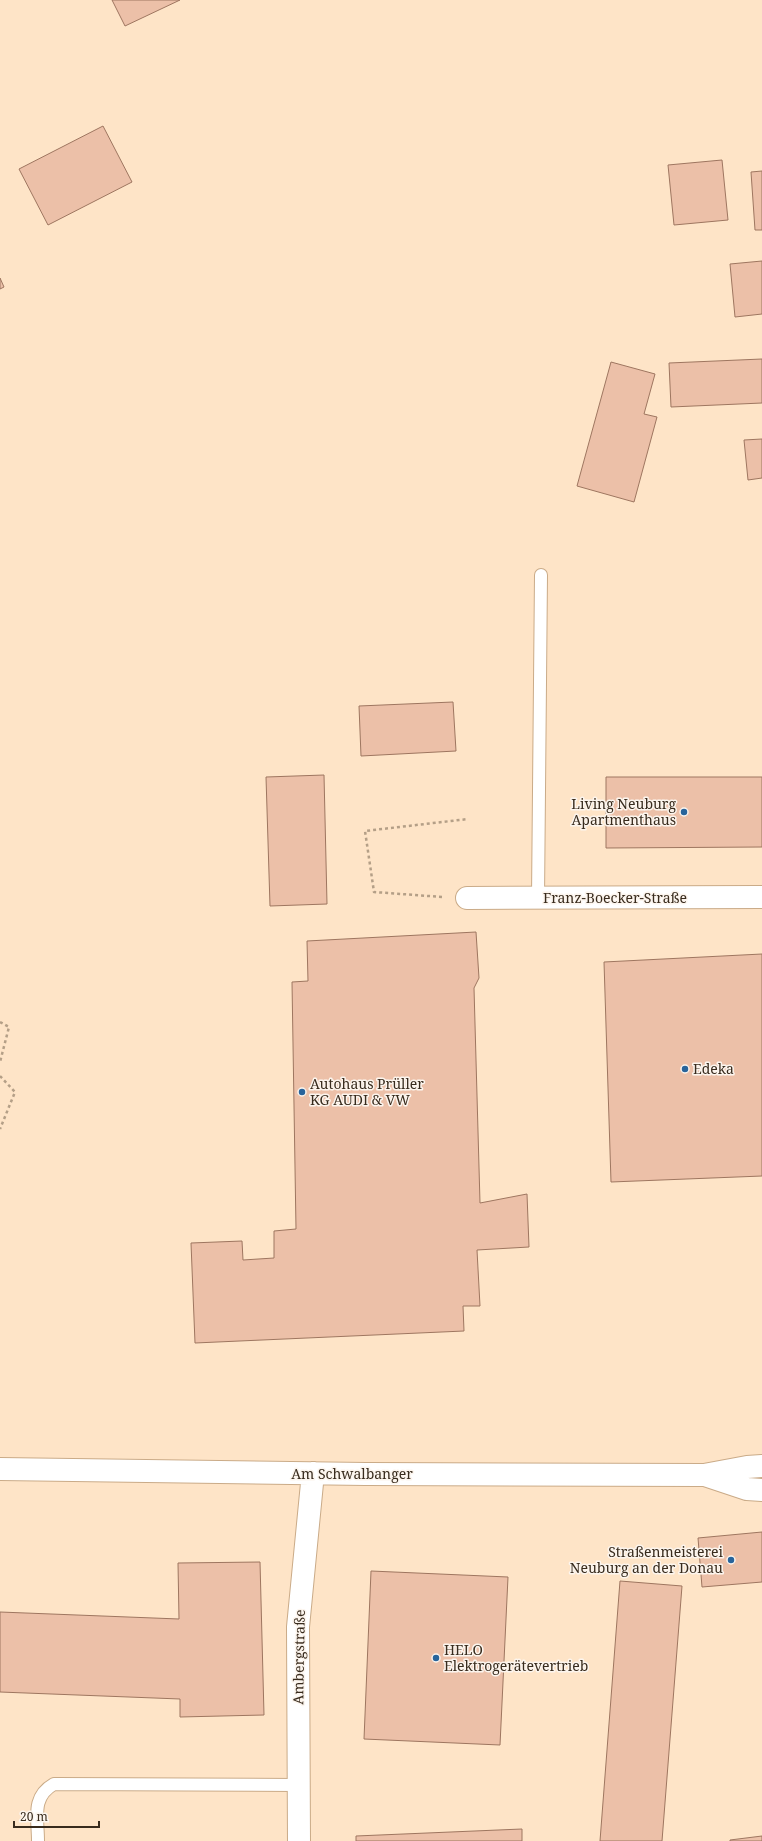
<svg xmlns="http://www.w3.org/2000/svg" width="762" height="1841" viewBox="0 0 762 1841" font-family="'Noto Serif',serif">
<style>
.building{fill:#ecc0a8;stroke:#9e7660}
.lines{fill:none;stroke-linecap:round;stroke-linejoin:round}
.lane-casing{stroke:#caab88;stroke-width:14}
.street-casing{stroke:#caab88;stroke-width:24}
.path{stroke:#b49f87;stroke-width:2.5;stroke-dasharray:3 3;stroke-linecap:butt}
.lane{stroke:#fff;stroke-width:12}
.street{stroke:#fff;stroke-width:22}
.poi-dot{fill:#28649b;stroke:#fcf5ee;stroke-width:1.5}
.labels{text-anchor:middle;stroke-width:3;stroke-linejoin:round;paint-order:stroke}
.poi-label{font-size:14px;fill:#382b1d;stroke:#fcf5ee;text-anchor:start}
.street-label{font-size:14px;fill:#382b1d;stroke:#fcf5ee}
</style>
<rect width="100%" height="100%" fill="#fee4c7"/>
<path class="building" d="M 112,0 L 180,0 L 125,26 Z
M 103,126 L 132,182 L 48,225 L 19,169 Z
M 722,160 L 728,220 L 674,225 L 668,165 Z
M 762,171 L 762,230 L 755,230 L 751,172 Z
M 762,261 L 762,314 L 735,317 L 730,264 Z
M 0,278 L 4,287 L 0,289 Z
M 762,359 L 762,403 L 671,407 L 669,363 Z
M 611,362 L 655,374 L 644,414 L 657,417 L 634,502 L 577,486 Z
M 762,439 L 762,478 L 748,480 L 744,440 Z
M 453,702 L 456,751 L 361,756 L 359,706 Z
M 324,775 L 327,904 L 270,906 L 266,777 Z
M 606,777 L 762,777 L 762,847 L 606,848 Z
M 476,932 L 479,978 L 474,988 L 480,1203 L 527,1194 L 529,1247 L 477,1250 L 480,1306 L 463,1306 L 464,1331 L 195,1343 L 191,1243 L 242,1241 L 243,1260 L 274,1258 L 274,1231 L 296,1229 L 292,982 L 308,981 L 307,941 Z
M 762,954 L 762,1176 L 611,1182 L 604,962 Z
M 762,1532 L 762,1582 L 702,1587 L 698,1538 Z
M 260,1562 L 264,1715 L 180,1717 L 180,1699 L 0,1692 L 0,1612 L 179,1619 L 178,1563 Z
M 371,1571 L 508,1577 L 500,1745 L 364,1739 Z
M 620,1581 L 682,1586 L 662,1841 L 600,1841 Z
M 522,1829 L 522,1841 L 356,1841 L 356,1836 Z
M 762,1836 L 762,1841 L 730,1841 L 730,1840 Z"/>
<g class="lines">
<g class="lane-casing">
<path id="lane" d="M 538,898 L 541,575
M 38,1841 C 38,1818 31,1797 54,1784 L 299,1785"/>
</g>
<g class="street-casing">
<path id="street" d="M 467,898 L 762,897
M 0,1469 L 366,1474 L 704,1475 L 747,1467 L 762,1466
M 705,1475 L 747,1489 L 762,1490
M 299,1841 L 298,1627 L 313,1473"/>
</g>
<path class="path" d="M 442,897 L 374,892 L 365,831 L 468,819
M 0,1022 L 9,1027 L 0,1062
M 0,1076 L 15,1092 L 0,1129"/>
<use href="#lane" class="lane"/>
<use href="#street" class="street"/>
</g>
<g class="poi-dot">
<circle cx="684" cy="812" r="4"/>
<circle cx="685" cy="1069" r="4"/>
<circle cx="302" cy="1092" r="4"/>
<circle cx="731" cy="1560" r="4"/>
<circle cx="436" cy="1658" r="4"/>
</g>
<g class="labels">
<g class="poi-label">
<text x="676" y="809" text-anchor="end">Living Neuburg<tspan x="676" dy="16">Apartmenthaus</tspan></text>
<text x="693" y="1074">Edeka</text>
<text x="310" y="1089">Autohaus Prüller<tspan x="310" dy="16">KG AUDI &amp; VW</tspan></text>
<text x="723" y="1557" text-anchor="end">Straßenmeisterei<tspan x="723" dy="16">Neuburg an der Donau</tspan></text>
<text x="444" y="1655">HELO<tspan x="444" dy="16">Elektrogerätevertrieb</tspan></text>
</g>
<g class="street-label">
<text x="615" y="903">Franz-Boecker-Straße</text>
<text x="352" y="1479">Am Schwalbanger</text>
<text transform="translate(299 1657) rotate(-89)" y="5">Ambergstraße</text>
</g>
</g>
<path d="M14 1821v6h85v-6" fill="none" stroke="#382b1d" stroke-width="2"/>
<text x="20" y="1821" font-size="12" fill="#382b1d" stroke="#fcf5ee" stroke-width="3" paint-order="stroke">20 m</text>
</svg>
